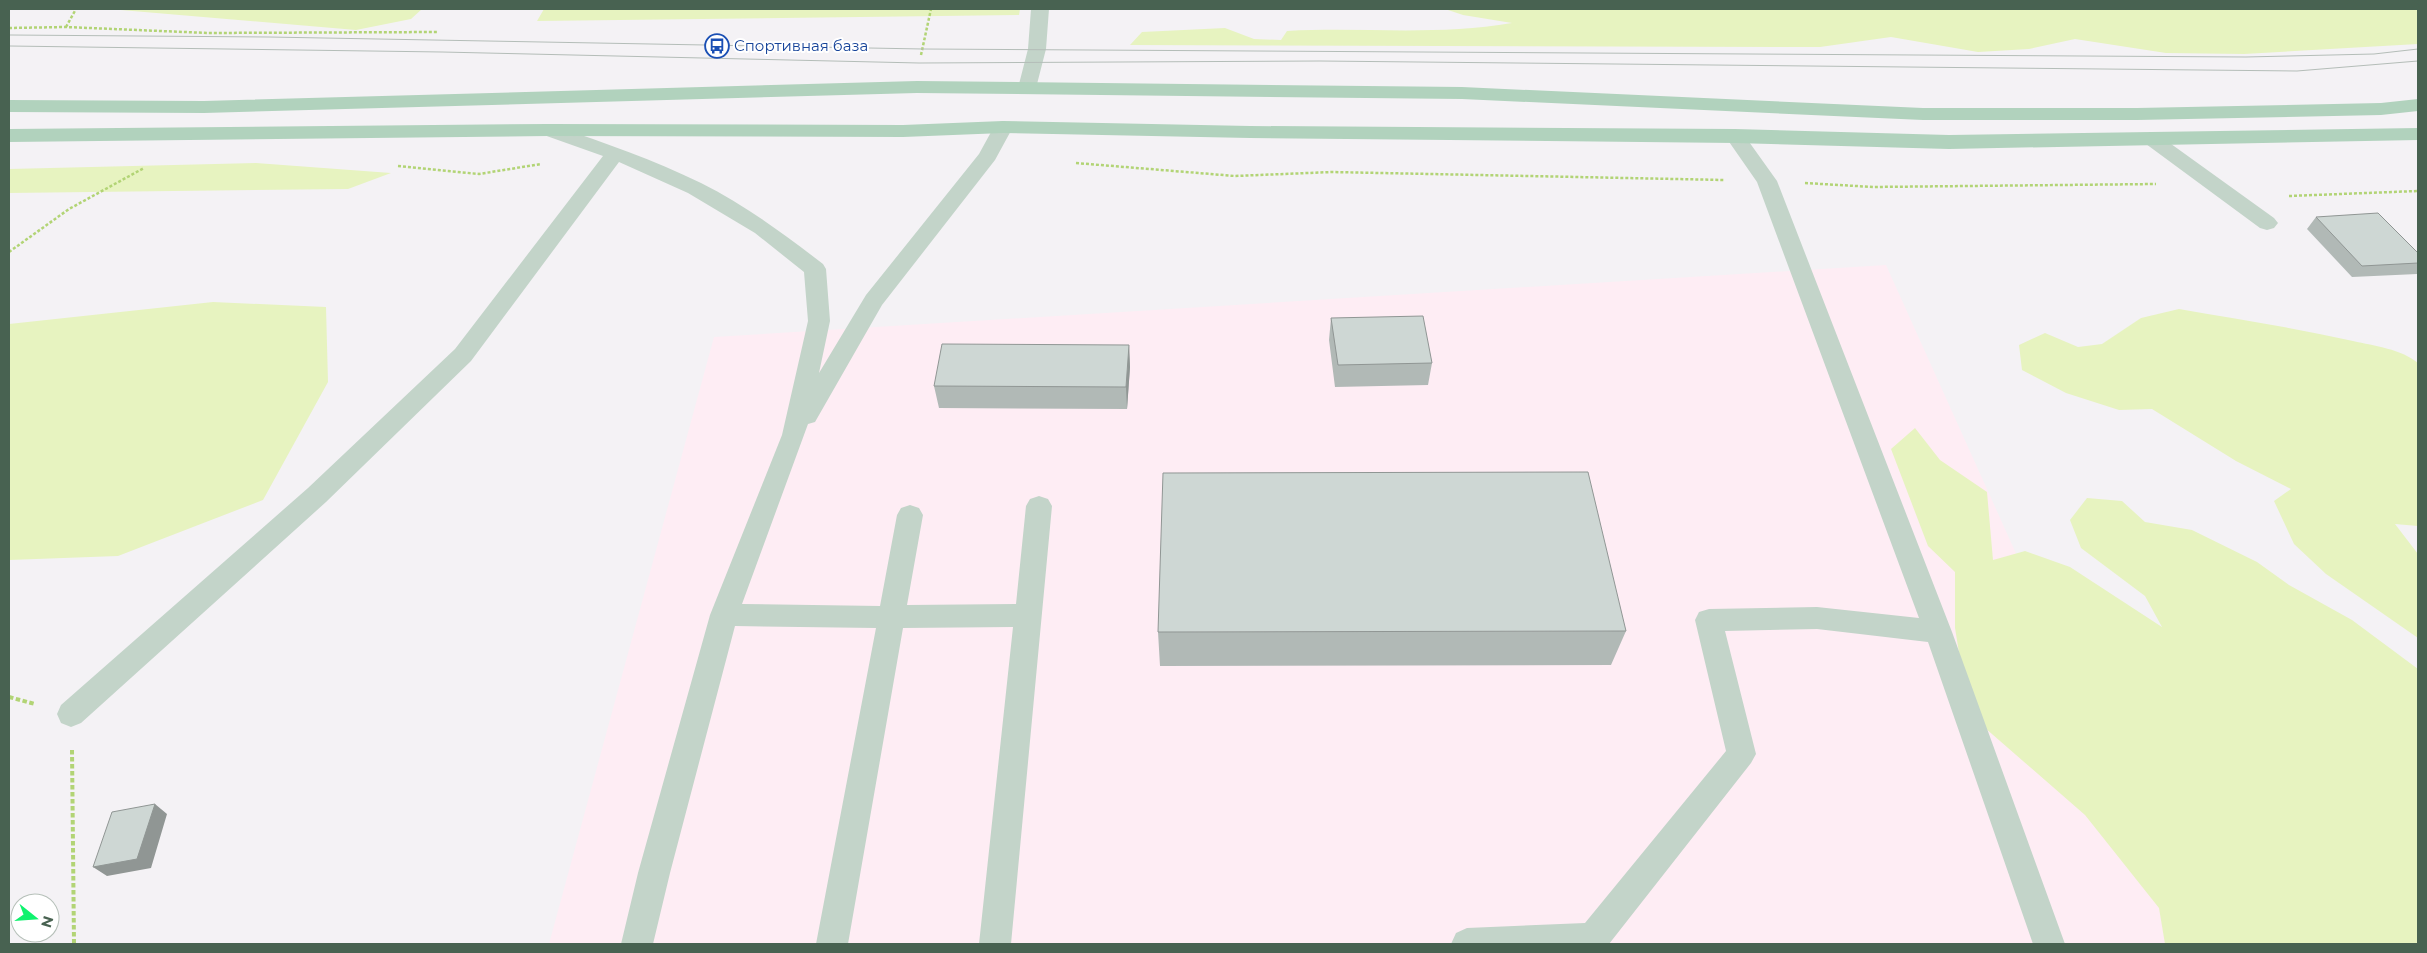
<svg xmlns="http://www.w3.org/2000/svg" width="2427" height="953" viewBox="0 0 2427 953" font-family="Montserrat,sans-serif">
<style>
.commercial{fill:#feedf4}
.green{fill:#e7f3c0}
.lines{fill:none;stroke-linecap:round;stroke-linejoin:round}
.path-far1{stroke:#b2d475;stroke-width:2.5;stroke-dasharray:3 2;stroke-linecap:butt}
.path{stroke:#b2d475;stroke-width:4;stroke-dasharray:4.5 2.5;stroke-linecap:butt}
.service{fill:#c3d4c9;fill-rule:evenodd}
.primary{fill:#b1d2bd;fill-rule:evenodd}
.tram{stroke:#b4bdb8;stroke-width:1}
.wall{fill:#b1b9b6}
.shaded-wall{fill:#909694}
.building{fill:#ced7d4;stroke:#909694}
.labels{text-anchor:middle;stroke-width:4;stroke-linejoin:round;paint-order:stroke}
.far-transit-label{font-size:15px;fill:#164399;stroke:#fff;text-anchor:start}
</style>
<rect width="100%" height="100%" fill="#f4f2f5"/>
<path class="commercial" d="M 1886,265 L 2192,944 L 549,944 L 714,337 Z"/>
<path class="green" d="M 109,9 L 422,9 L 411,19 L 356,30 Z
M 544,9 L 1020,9 L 1019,15 L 537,21 Z
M 1445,9 L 2418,9 L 2418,44 L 2244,54 L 2166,53 L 2075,39 L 2029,49 L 1978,52 L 1891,37 L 1820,47 L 1130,45 L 1142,32 L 1225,28 L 1254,39 L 1281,40 L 1287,31 C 1362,27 1438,36 1512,23 L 1463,15 Z
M 256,163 L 391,173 L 348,189 L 9,193 L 9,169 Z
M 213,302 L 326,307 L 328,382 L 263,500 L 118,556 L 9,560 L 9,324 Z
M 2179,309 C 2237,319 2295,328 2353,341 C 2375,346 2401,349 2418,363 L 2418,526 L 2395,524 L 2418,554 L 2418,638 L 2326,574 L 2294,544 L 2274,501 L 2291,489 L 2236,461 L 2152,409 L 2119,410 L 2066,393 L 2022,370 L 2019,345 L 2045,333 L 2078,347 L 2102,344 L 2141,318 Z
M 1915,428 L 1940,460 L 1987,492 L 1993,560 L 2025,551 L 2070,567 L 2162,627 L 2145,596 L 2081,548 L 2070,520 L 2087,498 L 2122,501 L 2145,522 L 2192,530 L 2257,562 L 2289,585 L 2352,620 L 2418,669 L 2418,944 L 2165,944 L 2159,908 L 2085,815 L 1969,714 L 1955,628 L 1955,572 L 1928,546 L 1891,449 Z"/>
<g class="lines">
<path class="path-far1" d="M 66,27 L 76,9
M 9,28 L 66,27 L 208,33 L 438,32
M 921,55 L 931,9
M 1076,163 L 1235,176 L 1332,172 L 1724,180
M 398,166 L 479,174 L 541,164
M 1805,183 L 1873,187 L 2156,184
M 2289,196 L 2418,191
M 9,252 L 69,209 L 144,168"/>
<path class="path" d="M 9,697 L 35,704
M 72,750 L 74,944"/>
<path class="service" d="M 1031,9 L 1049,9 L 1046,49 L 1036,88 L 1034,92 L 1020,92 L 1018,88 L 1028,49 Z
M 1003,121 L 1010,123 L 1013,127 L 995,160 L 882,305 L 815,422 L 808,424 L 742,604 L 880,606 L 897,515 L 901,508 L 910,505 L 919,508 L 923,515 L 907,605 L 1016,604 L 1026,506 L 1030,499 L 1039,496 L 1048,499 L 1052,506 L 1011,944 L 979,944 L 1013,627 L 903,628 L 848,944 L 816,944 L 876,628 L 735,626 L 670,873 L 653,944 L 621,944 L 638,873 L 710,615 L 782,435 L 808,321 L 804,272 L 755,233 L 688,193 L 619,162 L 471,361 L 326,502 L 81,723 L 71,727 L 61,723 L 57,714 L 61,705 L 308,488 L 455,349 L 603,156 L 541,134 L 538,130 L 541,126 L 548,124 L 555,126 C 605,143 654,160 701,183 C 745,205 784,234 823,264 L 826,269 L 830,321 L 819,373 L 866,295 L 979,154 L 996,123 Z
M 1735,130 L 1742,132 L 1777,181 L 1952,632 L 2065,944 L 2033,944 L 1928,642 L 1817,629 L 1725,631 L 1756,754 L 1751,763 L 1609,944 L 1451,944 L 1456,933 L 1467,928 L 1585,923 L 1726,751 L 1695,620 L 1699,612 L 1709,609 L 1817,607 L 1919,618 L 1757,182 L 1725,136 L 1728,132 Z
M 2153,134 L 2160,136 L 2274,218 L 2278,223 L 2274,228 L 2267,230 L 2260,228 L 2146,144 L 2143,140 L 2146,136 Z"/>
<path class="primary" d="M 917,81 L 1462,87 L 1923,108 L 2137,108 L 2381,103 L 2418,99 L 2418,111 L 2381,115 L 2137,120 L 1923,120 L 1462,99 L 917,93 L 204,113 L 9,112 L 9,100 L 204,101 Z
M 1003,121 L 1250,126 L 1735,129 L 1949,135 L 2418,128 L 2418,140 L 1949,149 L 1735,143 L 1250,138 L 1003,133 L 903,137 L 548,136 L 9,142 L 9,129 L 548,124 L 903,125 Z"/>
<path class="tram" d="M 9,35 L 269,37 L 923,49 L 2246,57 L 2374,54 L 2418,49
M 9,46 L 442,52 L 919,63 L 1320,61 L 2297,71 L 2418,61"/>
</g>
<path class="wall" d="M 2316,217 L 2418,253 L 2418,272 L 2417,274 L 2352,277 L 2307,229 Z
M 1331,318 L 1432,363 L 1428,385 L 1335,387 L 1329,340 Z
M 1129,345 L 1130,367 L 1127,409 L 939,408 L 934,386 Z
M 1626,631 L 1611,665 L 1160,666 L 1158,632 Z"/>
<path class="shaded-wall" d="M 1129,345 L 1130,367 L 1127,409 L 1126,387 Z
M 155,804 L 167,814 L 151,868 L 107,876 L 93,867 Z"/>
<path class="building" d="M 2378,213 L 2418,253 L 2418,263 L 2362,266 L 2316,217 Z
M 1423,316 L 1432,363 L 1338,365 L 1331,318 Z
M 942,344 L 1129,345 L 1126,387 L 934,386 Z
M 1588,472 L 1626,631 L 1158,632 L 1163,473 Z
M 155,804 L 137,859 L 93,867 L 112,812 Z"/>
<defs>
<g id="bus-ring" transform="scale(1.25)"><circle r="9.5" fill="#fff" stroke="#1a4fb4" stroke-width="1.5"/><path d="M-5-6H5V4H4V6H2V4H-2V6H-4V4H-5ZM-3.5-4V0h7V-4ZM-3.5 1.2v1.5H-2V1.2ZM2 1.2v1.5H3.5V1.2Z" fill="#1a4fb4"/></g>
</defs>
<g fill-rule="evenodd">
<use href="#bus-ring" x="717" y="46"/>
</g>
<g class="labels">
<g class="far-transit-label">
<text x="734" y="51">Спортивная база</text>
</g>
</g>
<rect width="2427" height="953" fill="none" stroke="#486251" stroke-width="20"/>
<g transform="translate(35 918) rotate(107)"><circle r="24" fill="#ffffff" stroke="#b6c0b9"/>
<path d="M0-4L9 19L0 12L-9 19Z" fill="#0ff26e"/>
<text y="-8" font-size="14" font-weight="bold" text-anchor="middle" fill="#486251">N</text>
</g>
</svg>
